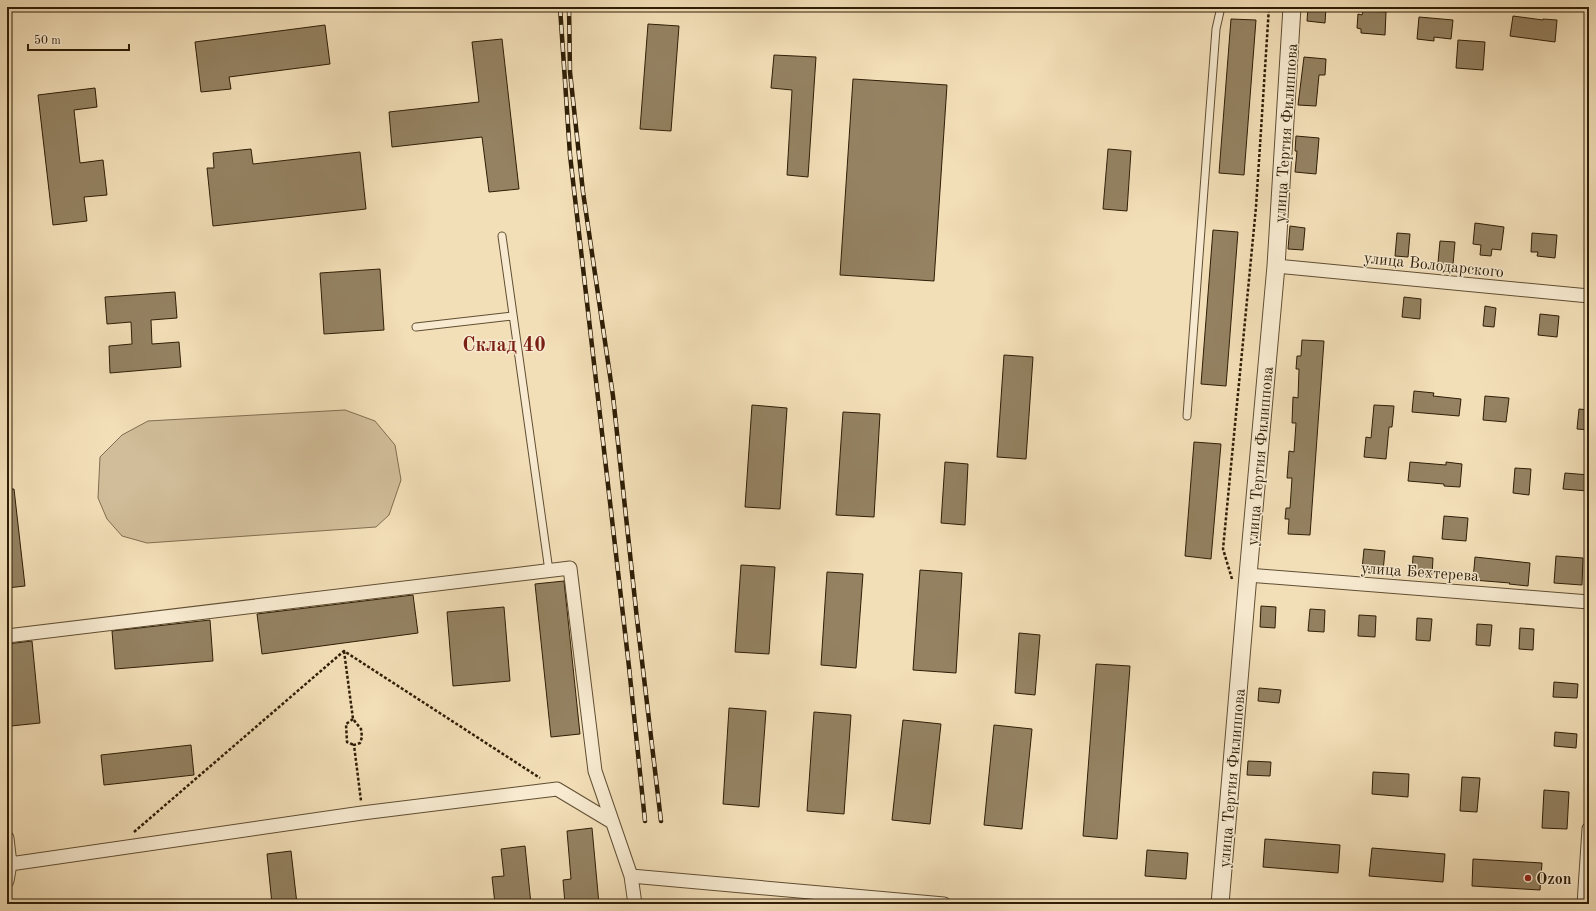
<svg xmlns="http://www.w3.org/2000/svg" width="1596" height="911" viewBox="0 0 1596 911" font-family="'Old Standard TT',serif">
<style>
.green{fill:#d1bd99;stroke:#806e50}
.building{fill:#948262;stroke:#2f1e06}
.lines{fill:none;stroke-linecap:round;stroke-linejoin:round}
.service-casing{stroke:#604e32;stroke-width:9}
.minor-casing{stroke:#604e32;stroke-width:15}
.tertiary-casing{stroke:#604e32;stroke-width:19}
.path{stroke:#2f1e06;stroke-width:2.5;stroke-dasharray:3 2;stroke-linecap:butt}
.service{stroke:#f7ead0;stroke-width:7}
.minor{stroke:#f7ead0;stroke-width:13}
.tertiary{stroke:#f7ead0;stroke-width:17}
.rail-casing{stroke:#2f1e06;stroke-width:4.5}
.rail{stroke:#f7ead0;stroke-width:3;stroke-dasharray:9;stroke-linecap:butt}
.poi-dot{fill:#8f2418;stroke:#f7ead0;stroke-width:1.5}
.labels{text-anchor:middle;stroke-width:3;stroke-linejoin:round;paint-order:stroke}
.street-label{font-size:16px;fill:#2f1e06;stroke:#f7ead0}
.poi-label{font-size:16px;font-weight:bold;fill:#2f1e06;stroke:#f7ead0;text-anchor:start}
.district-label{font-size:20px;font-weight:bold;fill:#7a1f14;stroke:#f7ead0}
</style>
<rect width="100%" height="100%" fill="#f2deb7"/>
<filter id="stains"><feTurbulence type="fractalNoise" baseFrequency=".005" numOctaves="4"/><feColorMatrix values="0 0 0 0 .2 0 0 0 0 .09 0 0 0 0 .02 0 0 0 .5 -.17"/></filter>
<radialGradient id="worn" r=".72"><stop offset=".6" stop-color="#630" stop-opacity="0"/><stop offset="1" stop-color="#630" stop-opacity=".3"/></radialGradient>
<path class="green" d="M 345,410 L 375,421 L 395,445 L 401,480 L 389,515 L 376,527 L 147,543 L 122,536 L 107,519 L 98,498 L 100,457 L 122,435 L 148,421 Z"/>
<path class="building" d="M 1308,7 L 1326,7 L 1325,23 L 1307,21 Z
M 1363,11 L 1386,12 L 1385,35 L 1361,33 L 1361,29 L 1357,28 L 1358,14 L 1362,15 Z
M 1513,16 L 1543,20 L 1543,19 L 1557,20 L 1555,42 L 1510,36 Z
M 1419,17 L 1453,20 L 1451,39 L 1434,37 L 1434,41 L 1417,39 Z
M 1231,19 L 1256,20 L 1244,175 L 1219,173 Z
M 648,24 L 679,26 L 671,131 L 640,129 Z
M 325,25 L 330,64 L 229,77 L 231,89 L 201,92 L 195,42 Z
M 502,39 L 519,189 L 489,192 L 482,137 L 392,147 L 389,112 L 479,102 L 472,42 Z
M 1458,40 L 1485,42 L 1483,70 L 1456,68 Z
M 774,55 L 816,57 L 808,177 L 787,175 L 792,90 L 771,88 Z
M 1304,57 L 1326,59 L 1325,75 L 1319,75 L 1316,106 L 1298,105 Z
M 853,79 L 947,85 L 934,281 L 840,275 Z
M 95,88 L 97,107 L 74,110 L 80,163 L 103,160 L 107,195 L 84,197 L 87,221 L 53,225 L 38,95 Z
M 1296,136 L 1319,138 L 1316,174 L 1295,172 L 1297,151 L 1295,151 Z
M 251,149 L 253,164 L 360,152 L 366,209 L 213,226 L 207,168 L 214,168 L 213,153 Z
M 1108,149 L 1131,151 L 1127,211 L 1103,209 Z
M 1475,223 L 1504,227 L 1501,250 L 1492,249 L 1491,256 L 1480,255 L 1481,245 L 1473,244 Z
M 1290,226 L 1305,228 L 1303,250 L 1288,249 Z
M 1213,230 L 1238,232 L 1226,386 L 1201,384 Z
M 1397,233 L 1410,234 L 1408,257 L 1395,256 Z
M 1532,233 L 1557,235 L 1555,258 L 1537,256 L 1538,252 L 1531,252 Z
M 1440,241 L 1455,242 L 1453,265 L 1438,263 Z
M 380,269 L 384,330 L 324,334 L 320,273 Z
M 175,292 L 177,318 L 151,320 L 152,344 L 179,342 L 181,367 L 110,373 L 109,346 L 132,344 L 131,322 L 107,324 L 105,297 Z
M 1404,297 L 1421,299 L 1420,319 L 1402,317 Z
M 1485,306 L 1496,308 L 1494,327 L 1483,326 Z
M 1540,314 L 1559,316 L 1557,337 L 1538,335 Z
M 1302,340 L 1324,341 L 1310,535 L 1288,534 L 1289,519 L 1285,519 L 1286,508 L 1290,508 L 1292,478 L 1287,478 L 1289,451 L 1294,452 L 1296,423 L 1292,423 L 1293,397 L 1298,398 L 1299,369 L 1296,369 L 1297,356 L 1301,356 Z
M 1004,355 L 1033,357 L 1026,459 L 997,457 Z
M 1414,391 L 1434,393 L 1433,396 L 1461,399 L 1459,416 L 1412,412 Z
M 1485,396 L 1509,398 L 1506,422 L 1483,420 Z
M 752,405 L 787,408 L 780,509 L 745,507 Z
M 1374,405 L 1394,406 L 1392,427 L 1389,427 L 1386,459 L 1364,457 L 1366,437 L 1371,438 Z
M 1579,409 L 1589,410 L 1589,430 L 1577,429 Z
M 843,412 L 880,414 L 874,517 L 836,515 Z
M 1194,442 L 1221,444 L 1211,559 L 1185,556 Z
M 945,462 L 968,464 L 965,525 L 941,523 Z
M 1410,462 L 1446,465 L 1446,462 L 1462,464 L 1460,487 L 1444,486 L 1444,484 L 1408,481 Z
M 1515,468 L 1531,469 L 1529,495 L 1513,493 Z
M 1565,473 L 1589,475 L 1588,491 L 1563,489 Z
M 7,489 L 14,489 L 25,586 L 7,588 Z
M 1444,516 L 1468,518 L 1466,541 L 1442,539 Z
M 1364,549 L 1385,551 L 1383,571 L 1362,569 Z
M 1413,556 L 1433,558 L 1432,575 L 1412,574 Z
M 1556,556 L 1583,558 L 1582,585 L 1554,583 Z
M 1475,557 L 1530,563 L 1528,586 L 1509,584 L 1510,583 L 1473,580 Z
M 741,565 L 775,567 L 769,654 L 735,652 Z
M 920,570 L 962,573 L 956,673 L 913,670 Z
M 827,572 L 863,574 L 856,668 L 821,665 Z
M 564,581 L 580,734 L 551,737 L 535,584 Z
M 413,595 L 418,633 L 262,654 L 257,614 Z
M 1261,606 L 1276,607 L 1275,628 L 1260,627 Z
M 504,607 L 510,681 L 453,686 L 447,612 Z
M 1310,609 L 1325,610 L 1324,632 L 1308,631 Z
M 1359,615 L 1376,616 L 1375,637 L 1358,636 Z
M 1417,618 L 1432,619 L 1430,641 L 1416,640 Z
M 210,620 L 213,661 L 115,669 L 112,631 Z
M 1477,624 L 1492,625 L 1490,646 L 1476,645 Z
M 1520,628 L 1534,629 L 1533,650 L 1519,649 Z
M 1019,633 L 1040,635 L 1035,695 L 1015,693 Z
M 32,641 L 40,723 L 11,726 L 7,683 L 7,644 Z
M 1096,664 L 1130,666 L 1117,839 L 1083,836 Z
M 1554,682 L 1578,684 L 1577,698 L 1553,697 Z
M 1259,688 L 1281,690 L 1279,703 L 1258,701 Z
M 729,708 L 766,711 L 759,807 L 723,804 Z
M 814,712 L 851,715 L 844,814 L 807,811 Z
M 903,720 L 941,724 L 930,824 L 892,820 Z
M 994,725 L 1032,729 L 1022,829 L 984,825 Z
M 1555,732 L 1577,734 L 1576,748 L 1554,746 Z
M 191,745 L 194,775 L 104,785 L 101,755 Z
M 1248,761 L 1271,762 L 1270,776 L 1247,775 Z
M 1373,772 L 1409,774 L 1408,797 L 1372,794 Z
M 1462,777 L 1480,778 L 1477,812 L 1460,811 Z
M 1544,790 L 1569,792 L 1567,829 L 1542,828 Z
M 592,828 L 599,904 L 565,904 L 563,880 L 571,879 L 567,831 Z
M 1265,839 L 1340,845 L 1338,873 L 1263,867 Z
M 525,846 L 531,904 L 495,904 L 492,877 L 504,876 L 501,849 Z
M 1372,848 L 1445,854 L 1443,882 L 1369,876 Z
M 1147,850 L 1188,853 L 1186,879 L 1145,876 Z
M 291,851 L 297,904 L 272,904 L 267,854 Z
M 1473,859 L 1542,863 L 1540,890 L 1472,886 Z"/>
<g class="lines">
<g class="service-casing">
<path id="service" d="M 502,236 L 549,571
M 416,327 L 513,316
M 1187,416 L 1216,29 L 1221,7"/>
</g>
<g class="minor-casing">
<path id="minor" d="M 1276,266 L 1589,296
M 1248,575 L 1589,602
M 7,636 L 570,568 L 595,771 L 631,876
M 7,838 L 10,864 L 7,881
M 10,864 L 362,813 L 557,789 L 612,822
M 635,904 L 631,876 L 944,904
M 1584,904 L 1589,829"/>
</g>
<g class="tertiary-casing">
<path id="tertiary" d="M 1220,904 L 1248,575 L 1276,266 L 1292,7"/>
</g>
<path class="path" d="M 1232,579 L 1223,549 L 1256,207 L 1269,7
M 344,651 L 353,719 L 361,729 L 362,737 L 360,743 L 354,745 L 361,801
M 353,719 L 346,724 L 347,742 L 354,745
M 134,832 L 344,651 L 540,778"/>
<use href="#service" class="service"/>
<use href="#minor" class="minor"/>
<use href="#tertiary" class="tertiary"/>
<g class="rail-casing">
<path id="rail" d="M 560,7 L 570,155 L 629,667 L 645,821
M 569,7 L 570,72 L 583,192 L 613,396 L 637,619 L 661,821"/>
</g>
<use href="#rail" class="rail"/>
</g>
<circle class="poi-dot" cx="1528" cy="878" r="4"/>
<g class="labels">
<g class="street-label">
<text transform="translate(1285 133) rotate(-86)" y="6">улица Тертия Филиппова</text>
<text transform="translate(1434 264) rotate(6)" y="6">улица Володарского</text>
<text transform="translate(1259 456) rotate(-85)" y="6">улица Тертия Филиппова</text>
<text transform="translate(1420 571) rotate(4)" y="6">улица Бехтерева</text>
<text transform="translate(1231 778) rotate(-85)" y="6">улица Тертия Филиппова</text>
</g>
<g class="poi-label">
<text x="1536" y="884">Ozon</text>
</g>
<g class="district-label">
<text x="504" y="351">Склад 40</text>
</g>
</g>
<rect width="1596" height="911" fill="none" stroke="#f2deb7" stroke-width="24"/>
<rect x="8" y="8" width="1580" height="895" fill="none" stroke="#2f1e06" stroke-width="2"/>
<rect x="12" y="12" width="1572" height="887" fill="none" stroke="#2f1e06"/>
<path d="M28 44v6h101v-6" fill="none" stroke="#2f1e06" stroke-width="2"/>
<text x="34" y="44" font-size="12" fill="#2f1e06" stroke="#f7ead0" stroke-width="3" paint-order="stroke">50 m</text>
<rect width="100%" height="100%" filter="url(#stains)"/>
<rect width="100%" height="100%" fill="url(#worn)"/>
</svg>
